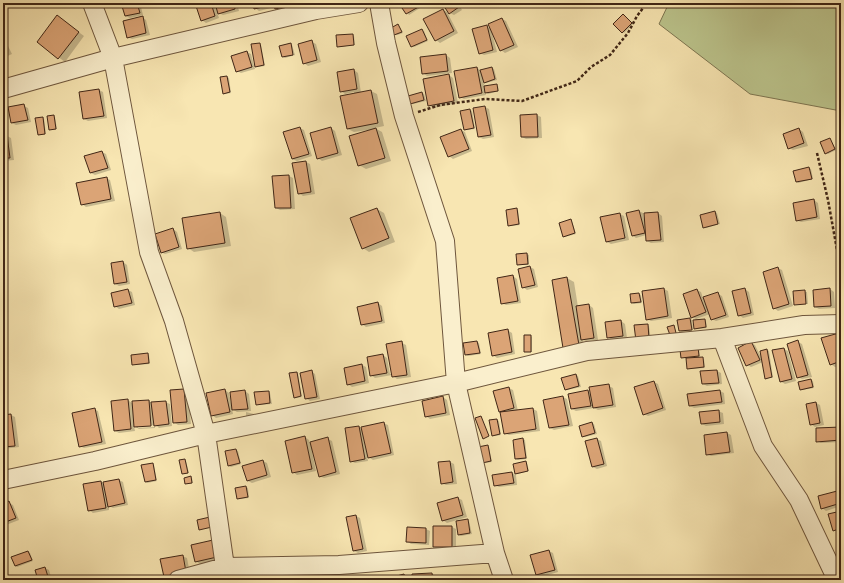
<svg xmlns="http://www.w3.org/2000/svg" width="844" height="583" viewBox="0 0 844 583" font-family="'Gentium Book Plus',serif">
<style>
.green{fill:#bcc58d;stroke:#7e7652}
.shadow{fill:#0003}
.building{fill:#dba476;stroke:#402616}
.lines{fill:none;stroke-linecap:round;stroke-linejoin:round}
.minor-casing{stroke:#6e563d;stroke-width:20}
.path{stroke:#402616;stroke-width:2.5;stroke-dasharray:3 2;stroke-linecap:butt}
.minor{stroke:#faefcd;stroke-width:18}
</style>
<rect width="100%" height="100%" fill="#f8e6b2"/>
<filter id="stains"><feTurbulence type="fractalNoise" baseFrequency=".005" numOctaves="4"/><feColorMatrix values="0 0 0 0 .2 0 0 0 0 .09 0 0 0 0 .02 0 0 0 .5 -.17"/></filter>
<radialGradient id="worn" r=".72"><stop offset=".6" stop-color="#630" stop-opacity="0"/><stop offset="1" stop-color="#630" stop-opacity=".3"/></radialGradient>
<path class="green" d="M 669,3 L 841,3 L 841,111 L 750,94 L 659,24 Z
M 370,577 L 370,580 L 219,580 L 223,579 Z"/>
<path class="shadow" d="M 122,3 L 140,3 L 143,15 L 130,18 L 125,16 Z
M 196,3 L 214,3 L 215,8 L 217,8 L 216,3 L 237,3 L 239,11 L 223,15 L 217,12 L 219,18 L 206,23 L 202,20 Z
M 254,3 L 270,3 L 271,8 L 259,11 L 255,8 Z
M 274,3 L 290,3 L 291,8 L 280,11 L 276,9 Z
M 405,3 L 421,3 L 423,6 L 409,15 L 402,5 Z
M 443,3 L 458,3 L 462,10 L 454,15 L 450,13 Z
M 443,10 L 447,12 L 458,33 L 440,43 L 436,40 Z
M 625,16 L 633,24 L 624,33 L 623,32 Z
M 58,17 L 84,36 L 65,62 L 38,42 Z
M 142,17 L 146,20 L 150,35 L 132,39 L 128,37 Z
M 502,19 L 506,21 L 518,47 L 505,53 L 501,50 L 493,33 L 492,33 L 497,52 L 484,55 L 480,53 L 486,26 L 491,29 Z
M 398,25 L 403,33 L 397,35 L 395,34 Z
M 422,30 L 424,31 L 428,41 L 414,47 L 412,46 Z
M 353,35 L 354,36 L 355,45 L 339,47 L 338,46 Z
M 3,36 L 12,54 L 3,58 Z
M 312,42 L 316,44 L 321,62 L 308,66 L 304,63 Z
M 259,44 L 261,45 L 265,66 L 258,67 L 255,66 Z
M 291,44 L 292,45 L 295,55 L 285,58 L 283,57 Z
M 247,52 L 251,54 L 255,69 L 241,73 L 237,71 Z
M 446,55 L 450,58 L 452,73 L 427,76 L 423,73 Z
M 477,68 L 482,71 L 492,68 L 494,69 L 497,80 L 486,83 L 483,81 L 485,87 L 496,85 L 498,86 L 499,91 L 488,94 L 485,92 L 486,95 L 464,99 L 460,97 L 455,72 Z
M 354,70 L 358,73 L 361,93 L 371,91 L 377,94 L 384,126 L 375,128 L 382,132 L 391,161 L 366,169 L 359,165 L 368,130 L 354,132 L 348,129 L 354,94 L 354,92 L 345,94 L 341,91 Z
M 449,75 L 453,78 L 458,103 L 433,108 L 429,105 L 424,80 Z
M 227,77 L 229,78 L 231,93 L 225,94 L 223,93 Z
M 99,90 L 103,92 L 107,118 L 88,121 L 84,119 Z
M 422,93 L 424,94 L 426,101 L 413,104 L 411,103 Z
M 24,106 L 28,108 L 31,122 L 16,125 L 12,123 Z
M 485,107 L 489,109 L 494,137 L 483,139 L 479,137 L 474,109 Z
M 470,110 L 472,111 L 475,129 L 466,130 L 464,129 Z
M 537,115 L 541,117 L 542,138 L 526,139 L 522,137 Z
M 53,116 L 55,117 L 57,129 L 52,130 L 50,129 Z
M 42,118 L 44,119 L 46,134 L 40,135 L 39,134 Z
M 300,128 L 304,130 L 312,156 L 297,161 L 292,159 Z
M 331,128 L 335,131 L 342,155 L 322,161 L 318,158 Z
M 799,129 L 803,132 L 808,146 L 793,150 L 789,148 Z
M 461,130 L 465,132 L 472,151 L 453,159 L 449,156 Z
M 3,136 L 7,136 L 11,138 L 14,160 L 3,161 Z
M 830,139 L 836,150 L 828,154 L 826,153 Z
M 102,152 L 106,154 L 111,170 L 95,175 L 91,173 Z
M 306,162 L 310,164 L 315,194 L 303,196 L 299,193 Z
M 809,168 L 811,169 L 813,179 L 798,183 L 797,182 Z
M 289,176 L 293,178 L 295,209 L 280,210 L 276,208 Z
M 106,178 L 110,180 L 115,201 L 86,207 L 82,204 Z
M 814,200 L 818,203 L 820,219 L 801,222 L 796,220 Z
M 377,209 L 384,213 L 395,242 L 369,252 L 363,248 Z
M 516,209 L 518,210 L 520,225 L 511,226 L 509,225 Z
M 639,211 L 643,213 L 644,219 L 645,219 L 645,214 L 658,213 L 662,216 L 664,242 L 651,243 L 647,241 L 646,235 L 636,238 L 632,235 Z
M 715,212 L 717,213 L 720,224 L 706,228 L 704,227 Z
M 220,213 L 226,217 L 231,246 L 194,252 L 188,248 Z
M 620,214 L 624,216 L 629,240 L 611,244 L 607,242 Z
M 571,220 L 572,221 L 576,234 L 565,237 L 564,236 Z
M 173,229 L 177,232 L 182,249 L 165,254 L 161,252 Z
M 527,254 L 529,255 L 529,265 L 518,265 Z
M 123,262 L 127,265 L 130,284 L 119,286 L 115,284 Z
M 530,267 L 534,269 L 538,287 L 527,290 L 523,287 Z
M 778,268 L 782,270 L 793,306 L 778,311 L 774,308 Z
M 513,276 L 517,279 L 521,303 L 506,305 L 502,303 Z
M 567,278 L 574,282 L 578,307 L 589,305 L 593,308 L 598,340 L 586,341 L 583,340 L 585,349 L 570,351 L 553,280 Z
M 664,289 L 668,291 L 672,318 L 651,321 L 647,319 L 643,292 Z
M 745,289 L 749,292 L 754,315 L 743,318 L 739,315 Z
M 830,289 L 834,292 L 835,308 L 819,309 L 815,307 Z
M 128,290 L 132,292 L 135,305 L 119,309 L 115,306 L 112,294 Z
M 697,290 L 701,292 L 703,298 L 718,294 L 722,296 L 729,317 L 716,321 L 712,319 L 710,314 L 696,319 L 692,317 Z
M 794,291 L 807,292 L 808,304 L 795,304 Z
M 639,294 L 641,295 L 642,303 L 634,304 L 632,303 Z
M 378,303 L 382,306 L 385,323 L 366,327 L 362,324 Z
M 690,319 L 692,320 L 693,330 L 682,332 L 680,331 Z
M 705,320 L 706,321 L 707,328 L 697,329 L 695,328 Z
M 621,321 L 625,324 L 627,338 L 612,340 L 608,337 Z
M 647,325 L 649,326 L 651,340 L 639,341 Z
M 507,330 L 512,333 L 515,354 L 497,358 L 493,355 Z
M 839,334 L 841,335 L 841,365 L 835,367 L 831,364 Z
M 531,336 L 532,337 L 532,352 L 527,352 Z
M 477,342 L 479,343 L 481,354 L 468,356 L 466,355 L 464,344 Z
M 798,342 L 802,344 L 812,377 L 802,379 L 798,377 Z
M 402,343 L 406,345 L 411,377 L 397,379 L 393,376 L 392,375 L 375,378 L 371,375 L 383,355 L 387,358 L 390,374 L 392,374 Z
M 751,343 L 755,345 L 762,359 L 767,350 L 769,351 L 773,378 L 766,378 L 763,362 L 751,367 L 747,365 Z
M 697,348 L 699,349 L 700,358 L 704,359 L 705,368 L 690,369 L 688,368 L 687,358 L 682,357 Z
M 784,349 L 788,351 L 796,381 L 785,384 L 780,381 L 773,351 Z
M 148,354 L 149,355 L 150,364 L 135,365 L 133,364 Z
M 362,365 L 366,367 L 369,383 L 352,387 L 348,384 Z
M 311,371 L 315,374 L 320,399 L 310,401 L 306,398 Z
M 717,371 L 721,373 L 722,384 L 707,386 L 703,384 Z
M 297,373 L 298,374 L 302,397 L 296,398 L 295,397 Z
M 576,375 L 578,376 L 581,387 L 567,390 L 566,389 Z
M 811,380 L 813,381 L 814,388 L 802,390 L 801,389 Z
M 654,382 L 658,384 L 666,410 L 648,416 L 644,414 Z
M 609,386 L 613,388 L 616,407 L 598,410 L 594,408 L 576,411 L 572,409 L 588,391 L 591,394 Z
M 509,388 L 513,390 L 518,411 L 533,409 L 537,411 L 540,431 L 509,435 L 504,433 L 501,412 L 499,411 Z
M 184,390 L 188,393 L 191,424 L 178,425 L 172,421 L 173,421 L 171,391 Z
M 225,390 L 229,393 L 231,403 L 245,391 L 249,394 L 251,411 L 237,412 L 232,409 L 233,414 L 216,418 L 212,415 Z
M 720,391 L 724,393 L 725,404 L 694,408 L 690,406 Z
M 269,392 L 270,393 L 272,404 L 259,405 L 257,404 Z
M 443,397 L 447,400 L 450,415 L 430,419 L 426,416 Z
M 563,397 L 567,399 L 573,426 L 554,430 L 550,428 Z
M 128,400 L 133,404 L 149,401 L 152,403 L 165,402 L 170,404 L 172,426 L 159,428 L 156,425 L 138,426 L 138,428 L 155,427 L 155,428 L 139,429 L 134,426 L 135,431 L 119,433 L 115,431 Z
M 816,403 L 820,405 L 824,425 L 815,427 L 811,424 Z
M 94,409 L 98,411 L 106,444 L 84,448 L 80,446 Z
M 718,411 L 723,413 L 724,424 L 706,426 L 702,424 Z
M 246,412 L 254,414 L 254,419 L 246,418 Z
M 11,415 L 15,417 L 19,447 L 3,449 L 3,416 Z
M 497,420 L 499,421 L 501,435 L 495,436 L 493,435 Z
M 383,423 L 388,425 L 394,455 L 373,460 L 367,456 L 368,461 L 355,463 L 351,461 L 359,427 L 363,429 Z
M 592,423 L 594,424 L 597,434 L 585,437 L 583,436 L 580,427 Z
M 841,428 L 841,442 L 821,443 L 817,441 Z
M 727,433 L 731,435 L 734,453 L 711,456 L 707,454 Z
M 305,437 L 309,440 L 310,443 L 328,439 L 332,441 L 340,474 L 324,478 L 319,476 L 313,452 L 312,452 L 316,471 L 297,475 L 293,472 Z
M 523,439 L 525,440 L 527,459 L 518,460 L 516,459 L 514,441 Z
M 597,439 L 601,441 L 607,466 L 597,469 L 593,467 Z
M 487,446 L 489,447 L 492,462 L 484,463 L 483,462 Z
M 236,450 L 238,451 L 241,464 L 231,467 L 229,466 Z
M 184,460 L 186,461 L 189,473 L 184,474 L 183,473 Z
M 263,461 L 267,463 L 271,477 L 252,483 L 248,481 Z
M 450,462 L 454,464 L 457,484 L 446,485 L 442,483 Z
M 526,462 L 527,463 L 529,471 L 518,474 L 516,473 Z
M 152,464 L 154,465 L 157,481 L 147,483 L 146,482 Z
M 512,473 L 516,475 L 517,485 L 499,487 L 495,485 Z
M 191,477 L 192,478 L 193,483 L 188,484 L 186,483 Z
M 119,480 L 123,482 L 128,505 L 113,508 L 109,506 L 109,510 L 93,513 L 89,510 L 101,482 L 103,483 Z
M 246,487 L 248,488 L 249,498 L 239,499 L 238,498 Z
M 841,491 L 841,506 L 826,511 L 822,508 Z
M 458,498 L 462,500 L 467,517 L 447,523 L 443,520 Z
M 9,503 L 13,505 L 19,520 L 6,525 L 3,524 L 3,505 Z
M 841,512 L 841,531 L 838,532 L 834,530 Z
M 356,516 L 360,518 L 367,551 L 358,553 L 354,551 Z
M 467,520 L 469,521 L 472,534 L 461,536 L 459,535 Z
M 452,527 L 456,529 L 456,549 L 438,549 L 434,547 Z
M 408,528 L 426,529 L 430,531 L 429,545 L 411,544 L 407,541 Z
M 193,546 L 221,559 L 200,564 L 196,561 Z
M 549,551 L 553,553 L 558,572 L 541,577 L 537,575 Z
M 28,552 L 30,553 L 33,561 L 17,567 L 15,566 Z
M 182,556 L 187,558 L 190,574 L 169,578 L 165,576 Z
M 45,568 L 49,570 L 52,580 L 39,580 L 36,571 Z
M 413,574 L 432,574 L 436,576 L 436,580 L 413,580 Z"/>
<path class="building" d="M 121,3 L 137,3 L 140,13 L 125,16 Z
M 195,3 L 211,3 L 215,16 L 201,21 Z
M 215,3 L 234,3 L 235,9 L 218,14 Z
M 253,3 L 267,3 L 267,6 L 254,9 Z
M 273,3 L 287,3 L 288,6 L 275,9 Z
M 403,3 L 421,3 L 422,5 L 406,14 L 400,5 Z
M 442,3 L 456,3 L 459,7 L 449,14 Z
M 443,9 L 454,31 L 435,41 L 423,19 Z
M 623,14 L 632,23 L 622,33 L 613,24 Z
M 57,15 L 79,32 L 58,59 L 37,42 Z
M 143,16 L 146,33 L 127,38 L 123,21 Z
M 502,18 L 514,45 L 500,51 L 488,24 Z
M 398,24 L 402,32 L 394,35 L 391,28 Z
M 487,25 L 493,50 L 479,54 L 472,29 Z
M 422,29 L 427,40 L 411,47 L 406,36 Z
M 353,34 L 354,45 L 337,47 L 336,35 Z
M 312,40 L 317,60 L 303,64 L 298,44 Z
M 260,43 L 264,65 L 255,67 L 251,44 Z
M 291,43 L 293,55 L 282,57 L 279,46 Z
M 247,51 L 252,67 L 236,72 L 231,56 Z
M 446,54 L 448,71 L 422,74 L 420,57 Z
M 477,67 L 482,93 L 459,98 L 454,71 Z
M 492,67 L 495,79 L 484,83 L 480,70 Z
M 354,69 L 357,89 L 340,92 L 337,72 Z
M 449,74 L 454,101 L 428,106 L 423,79 Z
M 227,76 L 230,92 L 223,94 L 220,77 Z
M 497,84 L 498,91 L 485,93 L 484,86 Z
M 99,89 L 104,116 L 83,119 L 79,92 Z
M 371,90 L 378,123 L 347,129 L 340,96 Z
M 422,92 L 424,100 L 410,104 L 408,96 Z
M 24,104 L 28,120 L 11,123 L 8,107 Z
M 485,106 L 491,135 L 478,137 L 473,108 Z
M 470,109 L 474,128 L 464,130 L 460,111 Z
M 537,114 L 538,137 L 521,137 L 520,115 Z
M 54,115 L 56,129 L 49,130 L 47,116 Z
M 43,117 L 45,134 L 38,135 L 35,118 Z
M 300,127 L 309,154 L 292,159 L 283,132 Z
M 331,127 L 338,153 L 317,159 L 310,133 Z
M 376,128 L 385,158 L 358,166 L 349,136 Z
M 799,128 L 804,143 L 788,149 L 783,134 Z
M 461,129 L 469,149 L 448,157 L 440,137 Z
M 3,135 L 7,135 L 10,158 L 3,158 Z
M 830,138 L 835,149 L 825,154 L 820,142 Z
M 102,151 L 108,168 L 90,173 L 84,156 Z
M 306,161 L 311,192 L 298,194 L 292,163 Z
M 809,167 L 812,179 L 796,182 L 793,171 Z
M 289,175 L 291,208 L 275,208 L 272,176 Z
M 107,177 L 111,199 L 81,205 L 76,183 Z
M 814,199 L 817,217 L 796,221 L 793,203 Z
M 377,208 L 389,238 L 362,249 L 350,218 Z
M 517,208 L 519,224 L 508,226 L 506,210 Z
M 639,210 L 645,233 L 632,236 L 626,213 Z
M 715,211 L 718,224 L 703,228 L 700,215 Z
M 220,212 L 225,243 L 187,249 L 182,218 Z
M 658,212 L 661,240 L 646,241 L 644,213 Z
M 620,213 L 625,238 L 606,242 L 600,217 Z
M 571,219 L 575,233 L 563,237 L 559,223 Z
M 173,228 L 179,247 L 161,253 L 155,234 Z
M 527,253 L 528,264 L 517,265 L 516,254 Z
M 123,261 L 127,282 L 114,284 L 111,263 Z
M 530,266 L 535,285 L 522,288 L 518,269 Z
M 778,267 L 789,304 L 773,309 L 763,272 Z
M 513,275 L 518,301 L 501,304 L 497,278 Z
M 567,277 L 579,345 L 563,348 L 552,280 Z
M 664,288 L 668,316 L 646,320 L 642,291 Z
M 745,288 L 751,313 L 738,316 L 732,291 Z
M 830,288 L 831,306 L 814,307 L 813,290 Z
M 128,289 L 132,303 L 114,307 L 111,293 Z
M 697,289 L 706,312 L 691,318 L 683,294 Z
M 805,290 L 806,304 L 794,305 L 793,291 Z
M 718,292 L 726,315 L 711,320 L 703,297 Z
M 639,293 L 641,302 L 631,303 L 630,294 Z
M 378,302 L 382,321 L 361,325 L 357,307 Z
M 589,304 L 594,338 L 581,340 L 576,306 Z
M 690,318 L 692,330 L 679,331 L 677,320 Z
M 705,319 L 706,327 L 694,329 L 693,320 Z
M 621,320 L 623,336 L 607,338 L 605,322 Z
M 648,324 L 649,339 L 636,341 L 634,325 Z
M 674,325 L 676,333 L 670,335 L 667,327 Z
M 508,329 L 512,352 L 492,356 L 488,333 Z
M 839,333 L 841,338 L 841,361 L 830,365 L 821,338 Z
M 524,335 L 531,335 L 531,352 L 524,352 Z
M 798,340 L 808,375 L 797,378 L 787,344 Z
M 402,341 L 407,375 L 392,377 L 386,344 Z
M 477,341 L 480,353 L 465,355 L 463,343 Z
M 751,341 L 760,360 L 746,366 L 738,348 Z
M 698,347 L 699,356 L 681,358 L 680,350 Z
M 784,348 L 792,379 L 780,382 L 772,350 Z
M 767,349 L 772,377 L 765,379 L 760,351 Z
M 148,353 L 149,363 L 132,365 L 131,355 Z
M 383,354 L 387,373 L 370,376 L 367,357 Z
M 703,357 L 704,367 L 687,369 L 686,358 Z
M 362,364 L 365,381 L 347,385 L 344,368 Z
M 312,370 L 317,397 L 305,399 L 300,373 Z
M 717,370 L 719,383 L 702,384 L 700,371 Z
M 297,372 L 301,396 L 294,398 L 289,373 Z
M 576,374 L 579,386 L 565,390 L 561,378 Z
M 811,379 L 813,387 L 800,390 L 798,382 Z
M 654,381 L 663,408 L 643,415 L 634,387 Z
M 609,384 L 613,405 L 593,408 L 589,387 Z
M 509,387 L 514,408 L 499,412 L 493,391 Z
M 184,389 L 187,422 L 173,423 L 170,390 Z
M 225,389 L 230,412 L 211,416 L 206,393 Z
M 245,390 L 248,409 L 232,410 L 230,392 Z
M 588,390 L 591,406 L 571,409 L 568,394 Z
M 720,390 L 722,402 L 689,406 L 687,394 Z
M 269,391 L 270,403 L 256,405 L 254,392 Z
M 443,396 L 446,413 L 425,417 L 422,401 Z
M 563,396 L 569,425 L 549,428 L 543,400 Z
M 128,399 L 131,429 L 114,431 L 111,401 Z
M 149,400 L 151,426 L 134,427 L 132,401 Z
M 166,401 L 169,424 L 154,426 L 151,402 Z
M 816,402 L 820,423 L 810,425 L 806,404 Z
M 95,408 L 102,442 L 79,447 L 72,413 Z
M 533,408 L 536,429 L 504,434 L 500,412 Z
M 719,410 L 720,422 L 701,424 L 699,412 Z
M 11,414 L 15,446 L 3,447 L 3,415 Z
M 481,416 L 489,436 L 483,439 L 475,418 Z
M 497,419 L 500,434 L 492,436 L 489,420 Z
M 384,422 L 391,453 L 368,458 L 361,427 Z
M 592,422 L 595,433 L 582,437 L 579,426 Z
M 359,426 L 365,459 L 350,462 L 345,428 Z
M 841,427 L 841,440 L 816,442 L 816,428 Z
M 727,432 L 730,452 L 706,455 L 704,435 Z
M 305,436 L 312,469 L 292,473 L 285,441 Z
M 328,437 L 336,472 L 319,477 L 310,442 Z
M 523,438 L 526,458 L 515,459 L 513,440 Z
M 597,438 L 604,464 L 592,467 L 585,441 Z
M 488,445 L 491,461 L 482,463 L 478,447 Z
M 236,449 L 240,463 L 228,466 L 225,451 Z
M 185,459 L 188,473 L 182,474 L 179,460 Z
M 263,460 L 267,475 L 247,481 L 242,466 Z
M 450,461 L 453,482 L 441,484 L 438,462 Z
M 526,461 L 528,471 L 515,474 L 513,464 Z
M 153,463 L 156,480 L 145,482 L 141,465 Z
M 512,472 L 514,483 L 494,486 L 492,475 Z
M 191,476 L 192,483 L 185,484 L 184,478 Z
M 119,479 L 125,503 L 108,507 L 103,482 Z
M 101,481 L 106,508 L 88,511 L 83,484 Z
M 246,486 L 248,497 L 237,499 L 235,488 Z
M 841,490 L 841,503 L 821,509 L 818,496 Z
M 458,497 L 463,515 L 442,521 L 437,503 Z
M 9,501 L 16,518 L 3,523 L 3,504 Z
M 841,511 L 841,528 L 833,531 L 828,514 Z
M 356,515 L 363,549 L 353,551 L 346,517 Z
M 210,517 L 212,527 L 199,530 L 197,520 Z
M 468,519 L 470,533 L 458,535 L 456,521 Z
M 433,526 L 452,526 L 452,547 L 433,547 Z
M 407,527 L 426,528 L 426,543 L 406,542 Z
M 213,540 L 217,557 L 195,562 L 191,545 Z
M 549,550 L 555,570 L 536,575 L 530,555 Z
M 28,551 L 32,560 L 15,566 L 11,557 Z
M 183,555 L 186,572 L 164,577 L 160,559 Z
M 45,567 L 49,580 L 38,580 L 35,570 Z
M 432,573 L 433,580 L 412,580 L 412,574 Z
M 404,574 L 406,580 L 394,580 L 393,577 Z"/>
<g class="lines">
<g class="minor-casing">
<path id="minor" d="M 92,3 L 113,58 L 149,252 L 174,321 L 206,434 L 225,567
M 379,3 L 386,43 L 404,116 L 445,241 L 456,383 L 495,553 L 504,580
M 3,89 L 113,58 L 316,10 L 359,3
M 722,338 L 763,446 L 799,500 L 837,580
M 3,480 L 95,461 L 206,434 L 456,383 L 587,351 L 722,338 L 804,325 L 841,324
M 178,580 L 225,567 L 339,565 L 495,553"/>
</g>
<path class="path" d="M 418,112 L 440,105 L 485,99 L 522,101 L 577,81 L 591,67 L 610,55 L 628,33 L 637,16 L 647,3
M 817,153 L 828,200 L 841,272"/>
<use href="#minor" class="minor"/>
</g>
<rect width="844" height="583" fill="none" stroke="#f8e6b2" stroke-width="16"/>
<rect x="4" y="4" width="836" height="575" fill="none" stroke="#402616" stroke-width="2"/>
<rect x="8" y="8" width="828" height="567" fill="none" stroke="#402616"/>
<rect width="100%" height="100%" filter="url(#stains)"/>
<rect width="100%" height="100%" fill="url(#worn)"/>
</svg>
